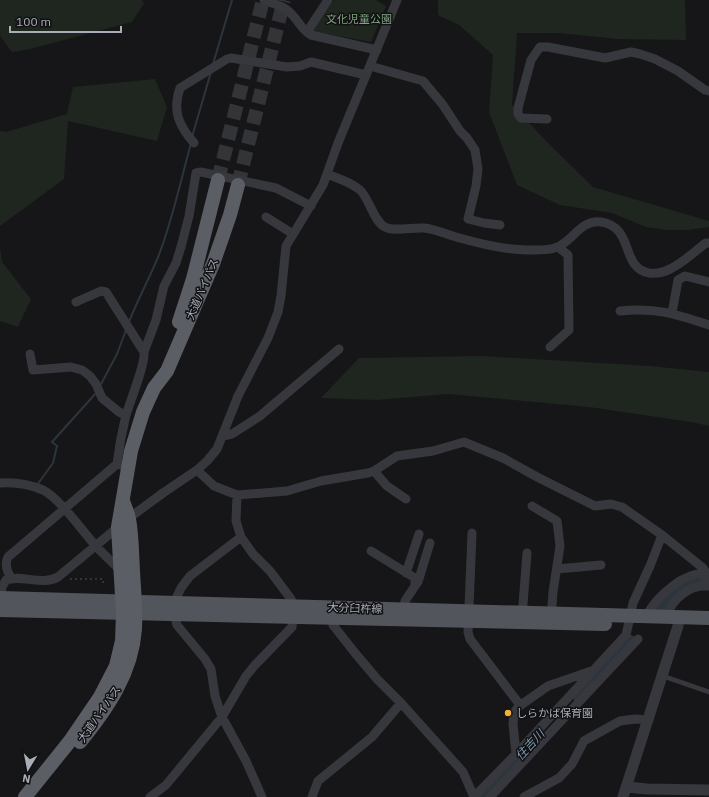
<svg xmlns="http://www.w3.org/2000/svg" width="709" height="797" viewBox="0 0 709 797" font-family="'IBM Plex Sans','Noto Sans JP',sans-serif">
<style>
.green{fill:#1e261f}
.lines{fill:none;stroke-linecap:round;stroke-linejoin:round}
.stream{stroke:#2c353c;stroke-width:2}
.river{stroke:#2c353c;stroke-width:13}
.trunk-tunnel{stroke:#333438;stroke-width:14;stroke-dasharray:14 7;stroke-linecap:butt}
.path{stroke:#3d3f44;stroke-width:1.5;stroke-dasharray:2 3;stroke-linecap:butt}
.service{stroke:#37383d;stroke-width:4.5}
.minor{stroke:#37383d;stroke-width:9}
.tertiary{stroke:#37383d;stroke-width:11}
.primary{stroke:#53555c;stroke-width:14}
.trunk{stroke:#5b5e65;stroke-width:14}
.poi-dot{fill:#f2b134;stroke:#111113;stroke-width:1.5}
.labels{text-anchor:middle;stroke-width:3;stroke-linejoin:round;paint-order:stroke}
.park-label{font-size:11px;fill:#7fa381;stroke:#111113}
.street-label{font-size:11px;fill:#a8adb8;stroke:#111113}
.poi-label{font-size:11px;fill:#a8adb8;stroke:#111113;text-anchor:start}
.water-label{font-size:12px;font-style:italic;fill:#7f9bb3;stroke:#111113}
</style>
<rect width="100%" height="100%" fill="#161618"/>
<path class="green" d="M 0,0 L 142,0 L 144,3 L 132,22 L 30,49 L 12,52 L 0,36 Z
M 334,0 L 376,0 L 386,6 L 371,42 L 312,31 Z
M 438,0 L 685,0 L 686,40 L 618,39 L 559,33 L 517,33 L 512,105 L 550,145 L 593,187 L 709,221 L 709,227 L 688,230 L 667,230 L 646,227 L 612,213 L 560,205 L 517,185 L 489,112 L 493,55 L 459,25 L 438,15 Z
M 155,79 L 167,107 L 157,141 L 68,121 L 64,179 L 0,226 L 0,131 L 6,132 L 67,114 L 73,87 Z
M 0,248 L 2,262 L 31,299 L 18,327 L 0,321 Z
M 481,356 L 650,366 L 709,372 L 709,426 L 691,422 L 589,407 L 448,394 L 376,400 L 321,398 L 359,358 Z"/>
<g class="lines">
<path class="stream" d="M 213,64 L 232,0
M 192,137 L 211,72
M 129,322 C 138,298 151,276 160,252 C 173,217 181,180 191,143
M 100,386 L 117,354 L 126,330
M 37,485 L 53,463 L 57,446 L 52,442 L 96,393"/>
<path class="river" d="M 659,608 C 676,589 682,579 709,578
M 577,694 L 629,641
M 481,797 L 520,755"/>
<path class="trunk-tunnel" d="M 218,180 L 263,0
M 238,185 L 284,0"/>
<path class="path" d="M 70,579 L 103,579 L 103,585"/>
<path class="service" d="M 663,676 L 709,692"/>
<path class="minor" d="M 264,0 C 271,3 281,5 287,10 C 297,17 301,30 311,35 L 377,50
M 307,32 L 328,0
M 370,66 L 423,81 L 443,105 L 460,131 L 467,138 L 475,150 L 478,169 L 476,186 L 468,219 L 484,223 L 500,225
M 547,119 L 521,118 L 518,114 L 518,108 L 531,60 L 540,47 L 548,47 L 605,58 L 631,52 L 640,54 L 655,59 L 678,71 L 705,90 L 709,91
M 194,143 C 179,126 172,111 180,88 L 227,59 L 231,58 L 287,67 L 300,66 L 311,62 L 366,75
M 327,174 C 337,178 351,182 360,190 C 369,198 374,222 385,227 C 394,232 413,227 424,228 C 435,229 445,234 456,237 C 477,243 506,250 527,250 C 536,250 549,251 557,247 C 572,242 581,219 601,222 C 635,227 620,268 649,273 C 657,274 665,272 672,268 C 685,261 695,251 706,243 L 709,243
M 266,217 L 293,234
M 76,302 L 101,291 L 106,292 L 144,352 C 146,362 130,402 126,415 C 122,431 119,447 117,464
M 620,311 C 655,307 676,314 709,325
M 672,313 L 678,280 L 685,276 L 709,282
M 550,347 L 569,330 L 568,255 L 558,247
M 144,352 L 156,320 L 164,286 L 176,263 L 181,247 L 189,216 L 196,173 L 201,172 L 276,188 L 311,206
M 30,354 L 33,370 L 71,367 L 82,370 L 90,376 L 96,384 L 102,398 L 119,412 L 126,415
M 223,436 L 232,434 L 260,416 L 339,349
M 197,470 L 214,486 L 237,495 L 287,491 L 321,481 L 368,473 L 374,471 L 397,456 L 433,451 L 464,442 L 503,458 L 539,478 L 595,506 L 611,504 L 622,507 L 662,535 L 650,566 L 633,603 L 626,635 L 516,754 L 474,797
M 374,471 L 387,486 L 406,499
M 0,483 C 14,482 29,484 43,490 C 59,498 81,529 94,544 C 101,552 110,560 118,568 L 120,572
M 532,506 L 557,521 L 560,546 L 553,592 L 551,618
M 472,533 L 468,632 L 470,639 L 520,705
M 662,535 L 703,568 L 705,571 L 705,586
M 241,537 L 190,576 L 181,588 L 174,603 L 174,614 L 177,625 L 205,659 L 211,669 L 215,696 L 222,717 L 246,761 L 262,797
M 371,551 L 415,578 L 415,586 L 405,601 L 404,614
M 557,569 L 601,565
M 406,573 L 419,534
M 12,579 C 7,572 4,565 8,557 L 117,464 L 122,465
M 415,586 L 418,582 L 430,543
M 1,602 L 2,587 L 6,580 C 21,574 42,586 58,577 L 129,518 L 163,493 L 197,470 L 207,461 L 217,449 L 238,396 L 268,338 L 278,312 L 281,296 L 286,246 L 323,185 L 338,143 L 397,0
M 330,613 L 333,625 L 355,653 L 377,679 L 401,703 L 463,772 L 474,797
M 646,616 C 657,596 685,570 709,574
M 666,616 C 673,599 689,584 709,586
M 522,617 L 527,553
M 516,754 L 513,724 L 514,713 L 518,707 L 548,686 L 594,670
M 150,797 L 166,785 L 222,717 L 246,676 L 255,665 L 292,627 L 294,606 L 291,599 L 270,571 L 253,554 L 241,537 L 236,521 L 237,495
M 312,797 L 318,781 L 372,737 L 401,703
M 490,797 L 638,639
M 524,797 L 559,778 L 572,764 L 584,741 L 591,737 L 620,721 L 635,719 L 649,720"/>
<path class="tertiary" d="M 627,787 L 647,789 L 709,790
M 623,797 L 678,626 L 679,617"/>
<path class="primary" d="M 0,598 L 709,618
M 0,610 L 605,624"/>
<path class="trunk" d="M 179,322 L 193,279 L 218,180
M 80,742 C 107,709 132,673 135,629 C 136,609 134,590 133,571 C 132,554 132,535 129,519 C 128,513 125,507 123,501
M 25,797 L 70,741 L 100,697 L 116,666 L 122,641 L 123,613 L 118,527 L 131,451 L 143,412 L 154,388 L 167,371 L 213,264 L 230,215 L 238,185"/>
</g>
<circle class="poi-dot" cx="508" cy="713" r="4"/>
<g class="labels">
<g class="park-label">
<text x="359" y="23">文化児童公園</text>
</g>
<g class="street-label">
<text transform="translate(202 289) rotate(-67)" y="4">大道バイパス</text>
<text transform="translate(355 608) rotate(2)" y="4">大分臼杵線</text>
<text transform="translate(99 714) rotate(-55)" y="4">大道バイパス</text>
</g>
<g class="poi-label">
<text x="516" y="717">しらかば保育園</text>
</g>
<g class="water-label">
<text transform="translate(530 745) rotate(-47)" y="4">住吉川</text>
</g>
</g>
<g transform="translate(28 769) rotate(190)" stroke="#111113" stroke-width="3" paint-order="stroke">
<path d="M0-3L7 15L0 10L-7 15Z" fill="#a8adb8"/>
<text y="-6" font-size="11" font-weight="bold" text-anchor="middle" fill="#a8adb8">N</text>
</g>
<path d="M10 26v6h111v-6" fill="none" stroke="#a8adb8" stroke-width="2"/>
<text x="16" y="26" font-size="12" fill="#a8adb8" stroke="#111113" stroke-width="3" paint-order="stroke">100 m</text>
</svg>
